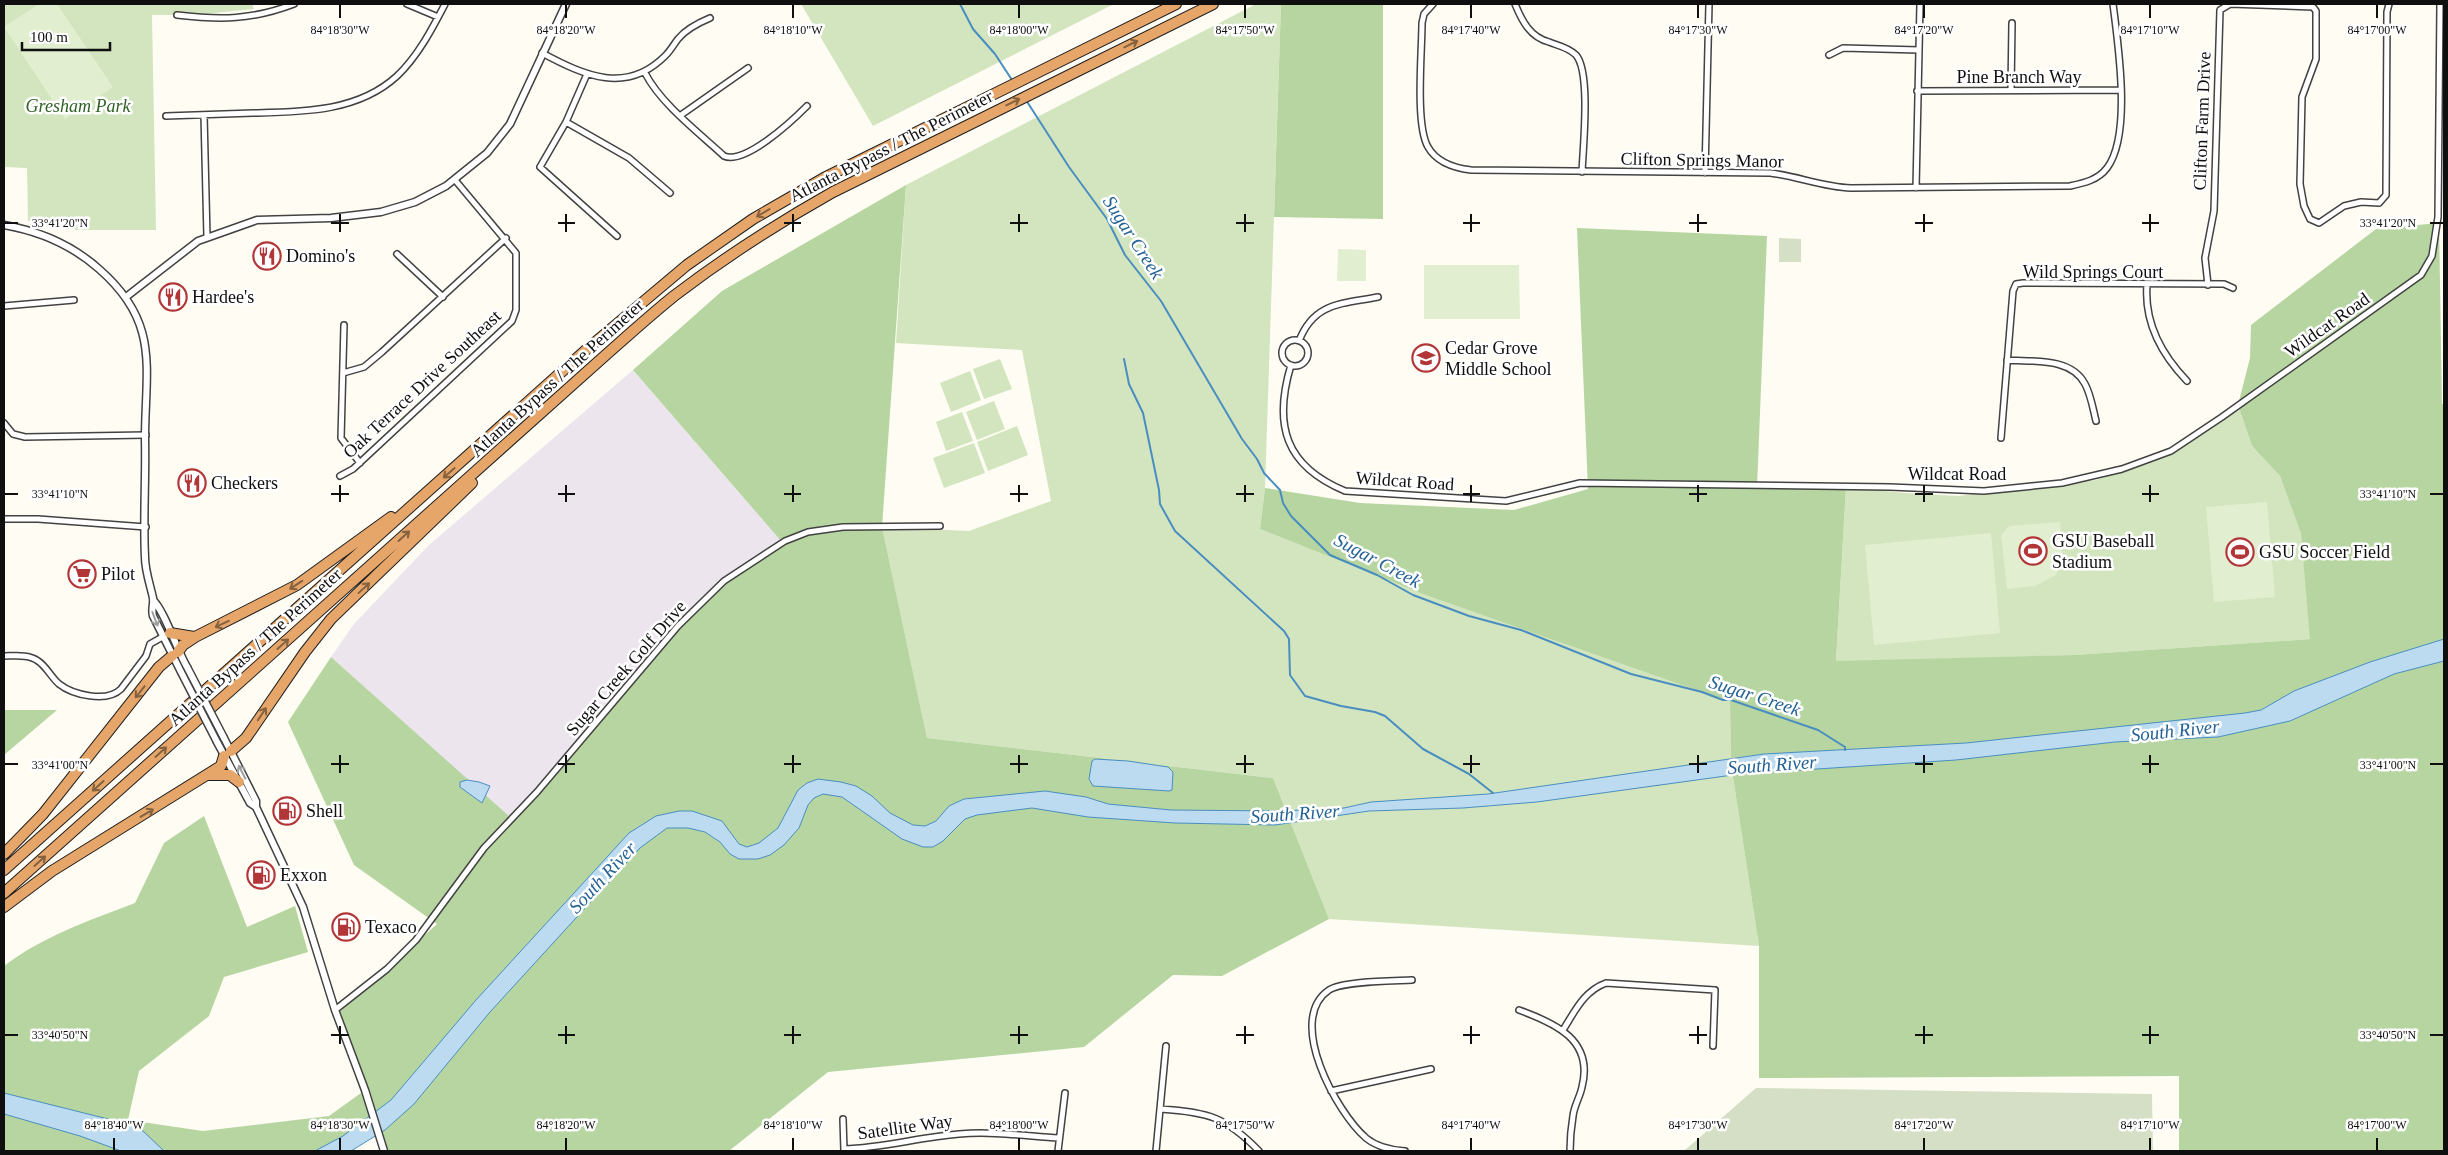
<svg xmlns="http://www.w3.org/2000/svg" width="2448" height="1155" viewBox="0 0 2448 1155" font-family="'Times New Roman',serif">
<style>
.industrial{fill:#ece5ed}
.green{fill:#d2e5bf}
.forest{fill:#b6d5a0}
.cemetery{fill:#d5dfc5}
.pitch{fill:#e2eed0}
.water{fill:#bcdbf0;stroke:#4a8ec0}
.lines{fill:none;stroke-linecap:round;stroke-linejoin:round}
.stream{stroke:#4a8ec0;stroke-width:2}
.minor-casing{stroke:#424242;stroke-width:8}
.tertiary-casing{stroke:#424242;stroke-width:9}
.motorway-casing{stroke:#202020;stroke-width:12}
.minor{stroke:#fff;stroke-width:5}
.tertiary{stroke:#fff;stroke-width:6}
.motorway{stroke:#e6a569;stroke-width:10}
.tertiary-bridge-casing{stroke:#424242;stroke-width:9;stroke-linecap:butt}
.tertiary-bridge{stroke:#fff;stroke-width:6}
.oneway{stroke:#856240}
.oneway2{stroke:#9f9f9f}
.ticks{fill:none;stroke:#0f0f0f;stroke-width:2}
.labels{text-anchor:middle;stroke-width:5;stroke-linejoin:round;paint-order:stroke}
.street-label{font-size:18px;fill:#0f0f0f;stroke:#fff}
.park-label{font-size:18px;font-style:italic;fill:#306125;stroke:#fff}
.poi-label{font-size:18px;fill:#0f0f0f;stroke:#fff;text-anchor:start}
.water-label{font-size:19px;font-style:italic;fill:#246195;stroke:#fff}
.ticks-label{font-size:12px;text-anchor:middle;fill:#0f0f0f;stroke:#fff;stroke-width:5;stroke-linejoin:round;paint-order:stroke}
</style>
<rect width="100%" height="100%" fill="#fefcf3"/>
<path class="industrial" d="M 633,370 L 782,542 L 511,819 L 331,657 L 354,624 L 429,545 Z"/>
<path class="green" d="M 4,4 L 252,4 L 254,9 L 194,15 L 152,15 L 156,230 L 76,230 L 60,221 L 28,221 L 27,168 L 4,167 Z
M 801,4 L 1114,4 L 873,126 Z
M 1256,4 L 1281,4 L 1265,488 L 1260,529 L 1428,596 L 1730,702 L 1731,764 L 1759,946 L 1329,919 L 1273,778 L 927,738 L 882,527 L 969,531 L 1051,501 L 1022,350 L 896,343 L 906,185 Z
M 1000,359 L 1012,389 L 984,399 L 973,369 Z
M 970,371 L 981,400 L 951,412 L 940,383 Z
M 994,401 L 1005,429 L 977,440 L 966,412 Z
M 2238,405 L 2252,446 L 2280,476 L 2301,534 L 2311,639 L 2074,655 L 1836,662 L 1846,487 L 1905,493 L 1958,496 L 2096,480 L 2162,456 Z
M 962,412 L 973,441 L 946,451 L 936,422 Z
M 1017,426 L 1028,455 L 988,471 L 977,442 Z
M 974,443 L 985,473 L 944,488 L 933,458 Z"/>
<path class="forest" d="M 1281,4 L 1383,4 L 1383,219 L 1274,217 Z
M 906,185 L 882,527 L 927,738 L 1273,778 L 1329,919 L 1222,976 L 1173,975 L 1084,1047 L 828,1072 L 729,1151 L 385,1151 L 381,1133 L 344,1151 L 4,1151 L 4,966 C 42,937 90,920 135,903 L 164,843 L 204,816 L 247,927 L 295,906 L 308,952 L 224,977 L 209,1016 L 139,1071 L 128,1120 L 203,1131 L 329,1116 L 361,1093 L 335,1016 L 437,924 L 354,865 L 288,722 L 331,657 L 511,818 L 686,617 L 739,571 L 782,542 L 633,370 L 722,291 Z
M 2439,223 L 2442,404 L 2444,404 L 2444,1151 L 2179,1151 L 2179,1076 L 1759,1078 L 1759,946 L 1731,764 L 1730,702 L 1428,596 L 1260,529 L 1265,488 L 1360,503 L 1514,510 L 1588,489 L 1577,228 L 1767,236 L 1757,488 L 1846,487 L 1836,661 L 2074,655 L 2310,639 L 2301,534 L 2280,476 L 2252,446 L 2238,405 L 2250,358 L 2251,325 L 2376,229 Z
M 4,710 L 57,710 L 4,755 Z"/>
<path class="cemetery" d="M 1779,238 L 1801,239 L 1801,262 L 1779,262 Z
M 1756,1088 L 2152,1094 L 2153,1151 L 1684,1151 Z"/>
<path class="pitch" d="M 39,4 L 57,4 L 113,87 L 65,119 L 4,27 Z
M 1338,249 L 1366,250 L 1366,281 L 1337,281 Z
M 1424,265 L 1519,265 L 1520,319 L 1424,319 Z
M 2267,502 L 2275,597 L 2214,602 L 2206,507 Z
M 2060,522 L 2063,556 L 2056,575 L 2035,586 L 2007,589 L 2001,535 L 2009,526 Z
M 1991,533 L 2000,633 L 1874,645 L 1865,545 Z"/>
<path class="water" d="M 2444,639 L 2444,661 L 2394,674 L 2290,721 L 2218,737 L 2115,742 L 1956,760 L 1740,774 L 1537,802 L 1463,808 L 1369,811 L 1275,825 L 1175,823 L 1088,817 L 1032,808 L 977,815 L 965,819 L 943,841 L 933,847 L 923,847 L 902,839 L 842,797 L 823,794 L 814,798 L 808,805 L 799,828 L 784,845 L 770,855 L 758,859 L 739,859 L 730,854 L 720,842 L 705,832 L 688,828 L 667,828 L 640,848 L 490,1012 L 414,1104 L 385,1130 L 351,1151 L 315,1151 L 343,1136 L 391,1100 L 476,1000 L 629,833 L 656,816 L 679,811 L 692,811 L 722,821 L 739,844 L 747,847 L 759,843 L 778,828 L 798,790 L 807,783 L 818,779 L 841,782 L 856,786 L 872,796 L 890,813 L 913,825 L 925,826 L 936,821 L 949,806 L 964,799 L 1045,791 L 1086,797 L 1108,804 L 1171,810 L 1280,811 L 1344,808 L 1371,802 L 1488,794 L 1764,754 L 1966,743 L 2245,713 L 2261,710 L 2294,691 L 2370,662 Z
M 1095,759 L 1128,761 L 1168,767 L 1173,772 L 1172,790 L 1169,791 L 1093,786 L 1089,779 L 1092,761 Z
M 467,780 L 479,782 L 490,786 L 482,803 L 460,787 L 460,782 Z
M 4,1093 L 128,1124 L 143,1131 L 164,1151 L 121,1151 L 80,1136 L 4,1114 Z"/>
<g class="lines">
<path class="stream" d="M 960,4 L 973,29 L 995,54 L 1012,80
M 1026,100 L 1069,167 L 1107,219 L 1125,255 L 1161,301 L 1242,439 L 1257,459 L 1264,473 L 1280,490 L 1283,503 L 1291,516 L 1330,555 L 1377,575 L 1413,595 L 1469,616 L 1521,630 L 1631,674 L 1702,692 L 1723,700 L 1731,700 L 1818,730 L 1845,747 L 1845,750
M 1124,359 L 1129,384 L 1143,413 L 1159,490 L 1160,504 L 1175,531 L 1284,631 L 1289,639 L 1290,675 L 1305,696 L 1341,706 L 1375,712 L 1385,716 L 1423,749 L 1469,774 L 1493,793"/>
<g class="minor-casing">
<path id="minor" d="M 407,4 L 438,17
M 1433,4 L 1424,14 L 1422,23 C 1422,51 1415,125 1428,147 C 1437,163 1454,168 1471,170 L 1770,173 C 1797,176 1823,187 1851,188 L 2070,186 C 2084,183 2098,180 2107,168 C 2132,135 2118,44 2113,4
M 1515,4 C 1522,21 1530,37 1549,42 C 1559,46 1568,47 1576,55 C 1591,72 1583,148 1582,172
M 177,15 C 221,20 252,20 294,4
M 542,53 C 585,76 627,95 666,55 C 671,50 674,44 678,39 C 686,29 698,23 710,18
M 1829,55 L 1843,48 L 1919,50
M 645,73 C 661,104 698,132 724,156 C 745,165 792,121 807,106
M 587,74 L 566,122 L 540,167 L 617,236
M 2011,90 L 2012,23
M 1917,91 L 2120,90
M 204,115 L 207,237
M 681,115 L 748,68
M 166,116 C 195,115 224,114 253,113 C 302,112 358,112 397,76 C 418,56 432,29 445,4
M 566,122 L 629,158 L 670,193
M 1705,173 L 1709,4
M 1916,188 L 1920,4
M 397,254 L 443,297
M 2147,285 C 2144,323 2162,355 2187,381
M 2208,285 L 2205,258 L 2214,211 L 2220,10 L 2230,4 L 2313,7 L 2316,11 L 2316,59 L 2302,97 L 2300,184 L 2304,206 L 2310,219 L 2319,223 L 2344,206 L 2361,202 L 2379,203 L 2386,195 L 2387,12 L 2389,4
M 4,306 L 74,300
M 344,325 L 341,438 L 360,463
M1282 353a13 13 0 1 1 26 0a13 13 0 1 1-26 0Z
M 1299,341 C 1314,302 1342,304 1378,297
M 2007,360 C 2033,362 2071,357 2085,384 C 2091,395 2093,409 2096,421
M 1291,365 C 1273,425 1285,466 1345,491 L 1506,501 L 1580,483 L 1890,487 L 1984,491 L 2062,483 L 2122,469 L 2171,451 L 2222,417 L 2421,275 L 2432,256 L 2438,217 L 2440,4
M 343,373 L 364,367 L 382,352 L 506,238
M 4,423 L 13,434 L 25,437 L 146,435
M 2001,438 L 2013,291 L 2016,284 L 2023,283 L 2224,284 L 2233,288
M 340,476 L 353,469 L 512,321 L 516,310 L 516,253 L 455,180
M 4,519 L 38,519 L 146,527
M 4,656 C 15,656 29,654 38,661 C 46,666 51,677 59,684 C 73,695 107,703 121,689 L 146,656 L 150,644 L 166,635
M 335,1010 L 387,969 L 416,940 L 484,848 L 537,792 L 678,626 L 724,581 L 785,541 L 808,532 L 843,527 L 940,526
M 1519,1010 C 1555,1023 1594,1040 1582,1087 C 1580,1097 1574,1106 1573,1116 C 1571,1128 1570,1140 1570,1151
M 1563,1030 C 1575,1011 1584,991 1606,983 L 1715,990 L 1713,1046
M 1331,1091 L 1431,1069
M 1161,1109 C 1208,1112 1226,1117 1259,1151
M 843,1119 L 844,1151
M 844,1149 C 883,1148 920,1137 959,1134 C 992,1131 1026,1136 1059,1138
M 1058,1151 L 1065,1093
M 1156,1151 L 1166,1046
M 1405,1151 C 1391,1150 1377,1147 1366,1138 C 1337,1113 1285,1020 1329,990 C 1342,981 1393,981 1412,980"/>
</g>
<g class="tertiary-casing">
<path id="tertiary" d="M 4,225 C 39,231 72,245 99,269 C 161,323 145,368 145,439 C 146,479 143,518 145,557 C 145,571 150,584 153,598 C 154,605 151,609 153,616 L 181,672
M 126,297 L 198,241 L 257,220 L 331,218 L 381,212 L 415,202 L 446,186 L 487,153 L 510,124 L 566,4
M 153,600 C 164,610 177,650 187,667
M 224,738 L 256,801 L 256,807 L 303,907 L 335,1010 L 365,1090 L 384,1151
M 217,742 L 250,803 L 256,807"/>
</g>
<g class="motorway-casing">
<path id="motorway" d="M 170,633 L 194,637
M 178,652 L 183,645 L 195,637 L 297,585 L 391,517
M 231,751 L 246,738 L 305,652 L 331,619 L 472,483
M 209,775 L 230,775 L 239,782
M 4,854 L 43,814 L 159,667 L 172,656
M 4,870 L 586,350 L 687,265 L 753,219 L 824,178 L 1176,4
M 4,893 L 599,361 C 624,339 648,317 674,296 C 725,257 778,223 833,192 L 1213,4
M 4,907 L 52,871 L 221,766 L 224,756"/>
</g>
<use href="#minor" class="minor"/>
<use href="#tertiary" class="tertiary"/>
<use href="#motorway" class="motorway"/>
<g class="tertiary-bridge-casing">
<path id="tertiary-bridge" d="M 187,667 L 224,738
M 181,672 L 217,742"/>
</g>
<use href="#tertiary-bridge" class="tertiary-bridge"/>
</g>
<defs><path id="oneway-shaft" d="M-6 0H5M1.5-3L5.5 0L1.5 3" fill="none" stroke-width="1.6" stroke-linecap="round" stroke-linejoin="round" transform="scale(1.25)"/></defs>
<g class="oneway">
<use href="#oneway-shaft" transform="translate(1131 44) rotate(-26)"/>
<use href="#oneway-shaft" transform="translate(1013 102) rotate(-26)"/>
<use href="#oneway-shaft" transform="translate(763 213) rotate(149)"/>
<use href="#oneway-shaft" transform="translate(449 473) rotate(139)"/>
<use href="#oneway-shaft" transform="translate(404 536) rotate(-42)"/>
<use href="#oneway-shaft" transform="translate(296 585) rotate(147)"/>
<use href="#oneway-shaft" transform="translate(364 588) rotate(-43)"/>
<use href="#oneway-shaft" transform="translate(222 624) rotate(155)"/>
<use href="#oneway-shaft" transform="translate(283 644) rotate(-42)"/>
<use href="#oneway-shaft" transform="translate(140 692) rotate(129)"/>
<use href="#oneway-shaft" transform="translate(262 714) rotate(-56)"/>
<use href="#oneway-shaft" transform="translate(161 752) rotate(-42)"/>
<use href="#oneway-shaft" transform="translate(98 786) rotate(138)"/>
<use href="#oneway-shaft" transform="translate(147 813) rotate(-31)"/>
<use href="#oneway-shaft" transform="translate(40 861) rotate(-42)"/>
</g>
<g class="oneway2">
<use href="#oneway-shaft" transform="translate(155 619) rotate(69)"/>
<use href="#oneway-shaft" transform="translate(242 772) rotate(-117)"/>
</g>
<path class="ticks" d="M 340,5 L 340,18M 566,5 L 566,18M 793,5 L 793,18M 1019,5 L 1019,18M 1245,5 L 1245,18M 1471,5 L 1471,18M 1698,5 L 1698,18M 1924,5 L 1924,18M 2150,5 L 2150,18M 2377,5 L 2377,18M 340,214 L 340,232M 566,214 L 566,232M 793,214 L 793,232M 1019,214 L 1019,232M 1245,214 L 1245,232M 1471,214 L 1471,232M 1698,214 L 1698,232M 1924,214 L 1924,232M 2150,214 L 2150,232M 5,223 L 18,223M 331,223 L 349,223M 558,223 L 575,223M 784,223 L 801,223M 1010,223 L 1028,223M 1236,223 L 1254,223M 1463,223 L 1480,223M 1689,223 L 1707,223M 1915,223 L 1933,223M 2142,223 L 2159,223M 2430,223 L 2443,223M 340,485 L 340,502M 566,485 L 566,502M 793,485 L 793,502M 1019,485 L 1019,502M 1245,485 L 1245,502M 1471,485 L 1471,502M 1698,485 L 1698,502M 1924,485 L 1924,502M 2150,485 L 2150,502M 5,494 L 18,494M 331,494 L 349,494M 558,494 L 575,494M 784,494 L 801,494M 1010,494 L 1028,494M 1236,494 L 1254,494M 1463,494 L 1480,494M 1689,494 L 1707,494M 1915,494 L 1933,494M 2142,494 L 2159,494M 2430,494 L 2443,494M 340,755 L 340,773M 566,755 L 566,773M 793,755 L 793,773M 1019,755 L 1019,773M 1245,755 L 1245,773M 1471,755 L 1471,773M 1698,755 L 1698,773M 1924,755 L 1924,773M 2150,755 L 2150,773M 5,764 L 18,764M 331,764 L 349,764M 558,764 L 575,764M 784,764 L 801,764M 1010,764 L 1028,764M 1236,764 L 1254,764M 1463,764 L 1480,764M 1689,764 L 1707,764M 1915,764 L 1933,764M 2142,764 L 2159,764M 2430,764 L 2443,764M 340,1026 L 340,1044M 566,1026 L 566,1044M 793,1026 L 793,1044M 1019,1026 L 1019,1044M 1245,1026 L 1245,1044M 1471,1026 L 1471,1044M 1698,1026 L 1698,1044M 1924,1026 L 1924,1044M 2150,1026 L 2150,1044M 5,1035 L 18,1035M 331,1035 L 349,1035M 558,1035 L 575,1035M 784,1035 L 801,1035M 1010,1035 L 1028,1035M 1236,1035 L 1254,1035M 1463,1035 L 1480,1035M 1689,1035 L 1707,1035M 1915,1035 L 1933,1035M 2142,1035 L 2159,1035M 2430,1035 L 2443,1035M 114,1138 L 114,1150M 340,1138 L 340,1150M 566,1138 L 566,1150M 793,1138 L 793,1150M 1019,1138 L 1019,1150M 1245,1138 L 1245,1150M 1471,1138 L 1471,1150M 1698,1138 L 1698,1150M 1924,1138 L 1924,1150M 2150,1138 L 2150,1150M 2377,1138 L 2377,1150"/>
<defs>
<g id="restaurant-ring" transform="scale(1.4375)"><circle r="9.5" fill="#fff" stroke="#b23537" stroke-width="1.5"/><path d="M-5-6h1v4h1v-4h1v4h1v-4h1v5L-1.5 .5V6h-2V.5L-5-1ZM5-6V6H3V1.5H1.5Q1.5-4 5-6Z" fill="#b23537"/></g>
<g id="school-ring" transform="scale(1.4375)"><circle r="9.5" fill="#fff" stroke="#b23537" stroke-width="1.5"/><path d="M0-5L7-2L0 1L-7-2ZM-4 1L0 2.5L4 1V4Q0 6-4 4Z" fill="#b23537"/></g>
<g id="stadium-ring" transform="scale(1.4375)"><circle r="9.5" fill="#fff" stroke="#b23537" stroke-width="1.5"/><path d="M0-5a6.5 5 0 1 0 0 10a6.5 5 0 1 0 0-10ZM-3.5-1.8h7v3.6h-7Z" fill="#b23537"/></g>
<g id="supermarket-ring" transform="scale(1.4375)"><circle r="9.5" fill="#fff" stroke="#b23537" stroke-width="1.5"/><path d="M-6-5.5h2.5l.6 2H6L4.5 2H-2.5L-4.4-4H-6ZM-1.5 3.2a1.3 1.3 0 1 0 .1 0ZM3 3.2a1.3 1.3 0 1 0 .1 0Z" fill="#b23537"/></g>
<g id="fuel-ring" transform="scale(1.4375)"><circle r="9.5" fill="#fff" stroke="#b23537" stroke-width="1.5"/><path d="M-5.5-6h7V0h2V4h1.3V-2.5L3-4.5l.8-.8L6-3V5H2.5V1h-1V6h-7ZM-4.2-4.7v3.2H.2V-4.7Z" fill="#b23537"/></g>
</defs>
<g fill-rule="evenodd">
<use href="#restaurant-ring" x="267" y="256"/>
<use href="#restaurant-ring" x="173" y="297"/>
<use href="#school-ring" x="1426" y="358"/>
<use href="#restaurant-ring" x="192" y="483"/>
<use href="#stadium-ring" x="2033" y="551"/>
<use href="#stadium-ring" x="2240" y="552"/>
<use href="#supermarket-ring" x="82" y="574"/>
<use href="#fuel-ring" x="287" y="811"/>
<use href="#fuel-ring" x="261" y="875"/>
<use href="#fuel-ring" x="346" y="927"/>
</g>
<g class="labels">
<g class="street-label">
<text x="2019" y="83">Pine Branch Way</text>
<text transform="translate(2202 121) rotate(-88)" y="6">Clifton Farm Drive</text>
<text transform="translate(891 146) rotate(-27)" y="6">Atlanta Bypass / The Perimeter</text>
<text transform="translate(1702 160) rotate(1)" y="6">Clifton Springs Manor</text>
<text x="2093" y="278">Wild Springs Court</text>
<text transform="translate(2327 325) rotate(-35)" y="6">Wildcat Road</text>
<text transform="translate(557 378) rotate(-42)" y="6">Atlanta Bypass / The Perimeter</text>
<text transform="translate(422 384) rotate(-43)" y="6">Oak Terrace Drive Southeast</text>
<text x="1957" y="480">Wildcat Road</text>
<text transform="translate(1405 481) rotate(4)" y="6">Wildcat Road</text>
<text transform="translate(255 647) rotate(-42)" y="6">Atlanta Bypass / The Perimeter</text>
<text transform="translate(626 668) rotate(-49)" y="6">Sugar Creek Golf Drive</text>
<text transform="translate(905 1127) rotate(-8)" y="6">Satellite Way</text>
</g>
<g class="park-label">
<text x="78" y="112">Gresham Park</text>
</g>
<g class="poi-label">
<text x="286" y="262">Domino's</text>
<text x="192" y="303">Hardee's</text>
<text x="1445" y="354">Cedar Grove<tspan x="1445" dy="21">Middle School</tspan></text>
<text x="211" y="489">Checkers</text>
<text x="2052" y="547">GSU Baseball<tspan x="2052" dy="21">Stadium</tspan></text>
<text x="2259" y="558">GSU Soccer Field</text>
<text x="101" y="580">Pilot</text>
<text x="306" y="817">Shell</text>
<text x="280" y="881">Exxon</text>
<text x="365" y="933">Texaco</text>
</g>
<g class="water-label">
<text transform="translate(1134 237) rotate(57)" y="7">Sugar Creek</text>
<text transform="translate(1378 560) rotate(28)" y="7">Sugar Creek</text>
<text transform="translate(1755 695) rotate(18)" y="7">Sugar Creek</text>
<text transform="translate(2175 730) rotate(-6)" y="7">South River</text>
<text transform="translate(1772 764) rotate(-4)" y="7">South River</text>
<text transform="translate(1295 813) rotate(-4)" y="7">South River</text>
<text transform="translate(602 877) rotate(-47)" y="7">South River</text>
</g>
</g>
<g class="ticks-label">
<text x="340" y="34">84°18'30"W</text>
<text x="566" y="34">84°18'20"W</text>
<text x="793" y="34">84°18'10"W</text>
<text x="1019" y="34">84°18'00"W</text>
<text x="1245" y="34">84°17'50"W</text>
<text x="1471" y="34">84°17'40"W</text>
<text x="1698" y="34">84°17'30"W</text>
<text x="1924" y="34">84°17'20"W</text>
<text x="2150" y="34">84°17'10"W</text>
<text x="2377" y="34">84°17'00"W</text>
<text x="60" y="227">33°41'20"N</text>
<text x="2388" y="227">33°41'20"N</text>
<text x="60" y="498">33°41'10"N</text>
<text x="2388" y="498">33°41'10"N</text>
<text x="60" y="769">33°41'00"N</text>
<text x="2388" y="769">33°41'00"N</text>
<text x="60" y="1039">33°40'50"N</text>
<text x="2388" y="1039">33°40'50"N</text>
<text x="114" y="1129">84°18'40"W</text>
<text x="340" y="1129">84°18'30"W</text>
<text x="566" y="1129">84°18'20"W</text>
<text x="793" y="1129">84°18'10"W</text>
<text x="1019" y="1129">84°18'00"W</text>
<text x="1245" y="1129">84°17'50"W</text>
<text x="1471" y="1129">84°17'40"W</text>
<text x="1698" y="1129">84°17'30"W</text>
<text x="1924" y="1129">84°17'20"W</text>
<text x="2150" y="1129">84°17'10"W</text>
<text x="2377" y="1129">84°17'00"W</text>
</g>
<rect width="2448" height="1155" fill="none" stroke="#0f0f0f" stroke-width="10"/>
<path d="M22 42v8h88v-8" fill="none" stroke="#0f0f0f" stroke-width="2.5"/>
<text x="30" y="42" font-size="15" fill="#0f0f0f" stroke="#ffffff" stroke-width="4" paint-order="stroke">100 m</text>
</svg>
